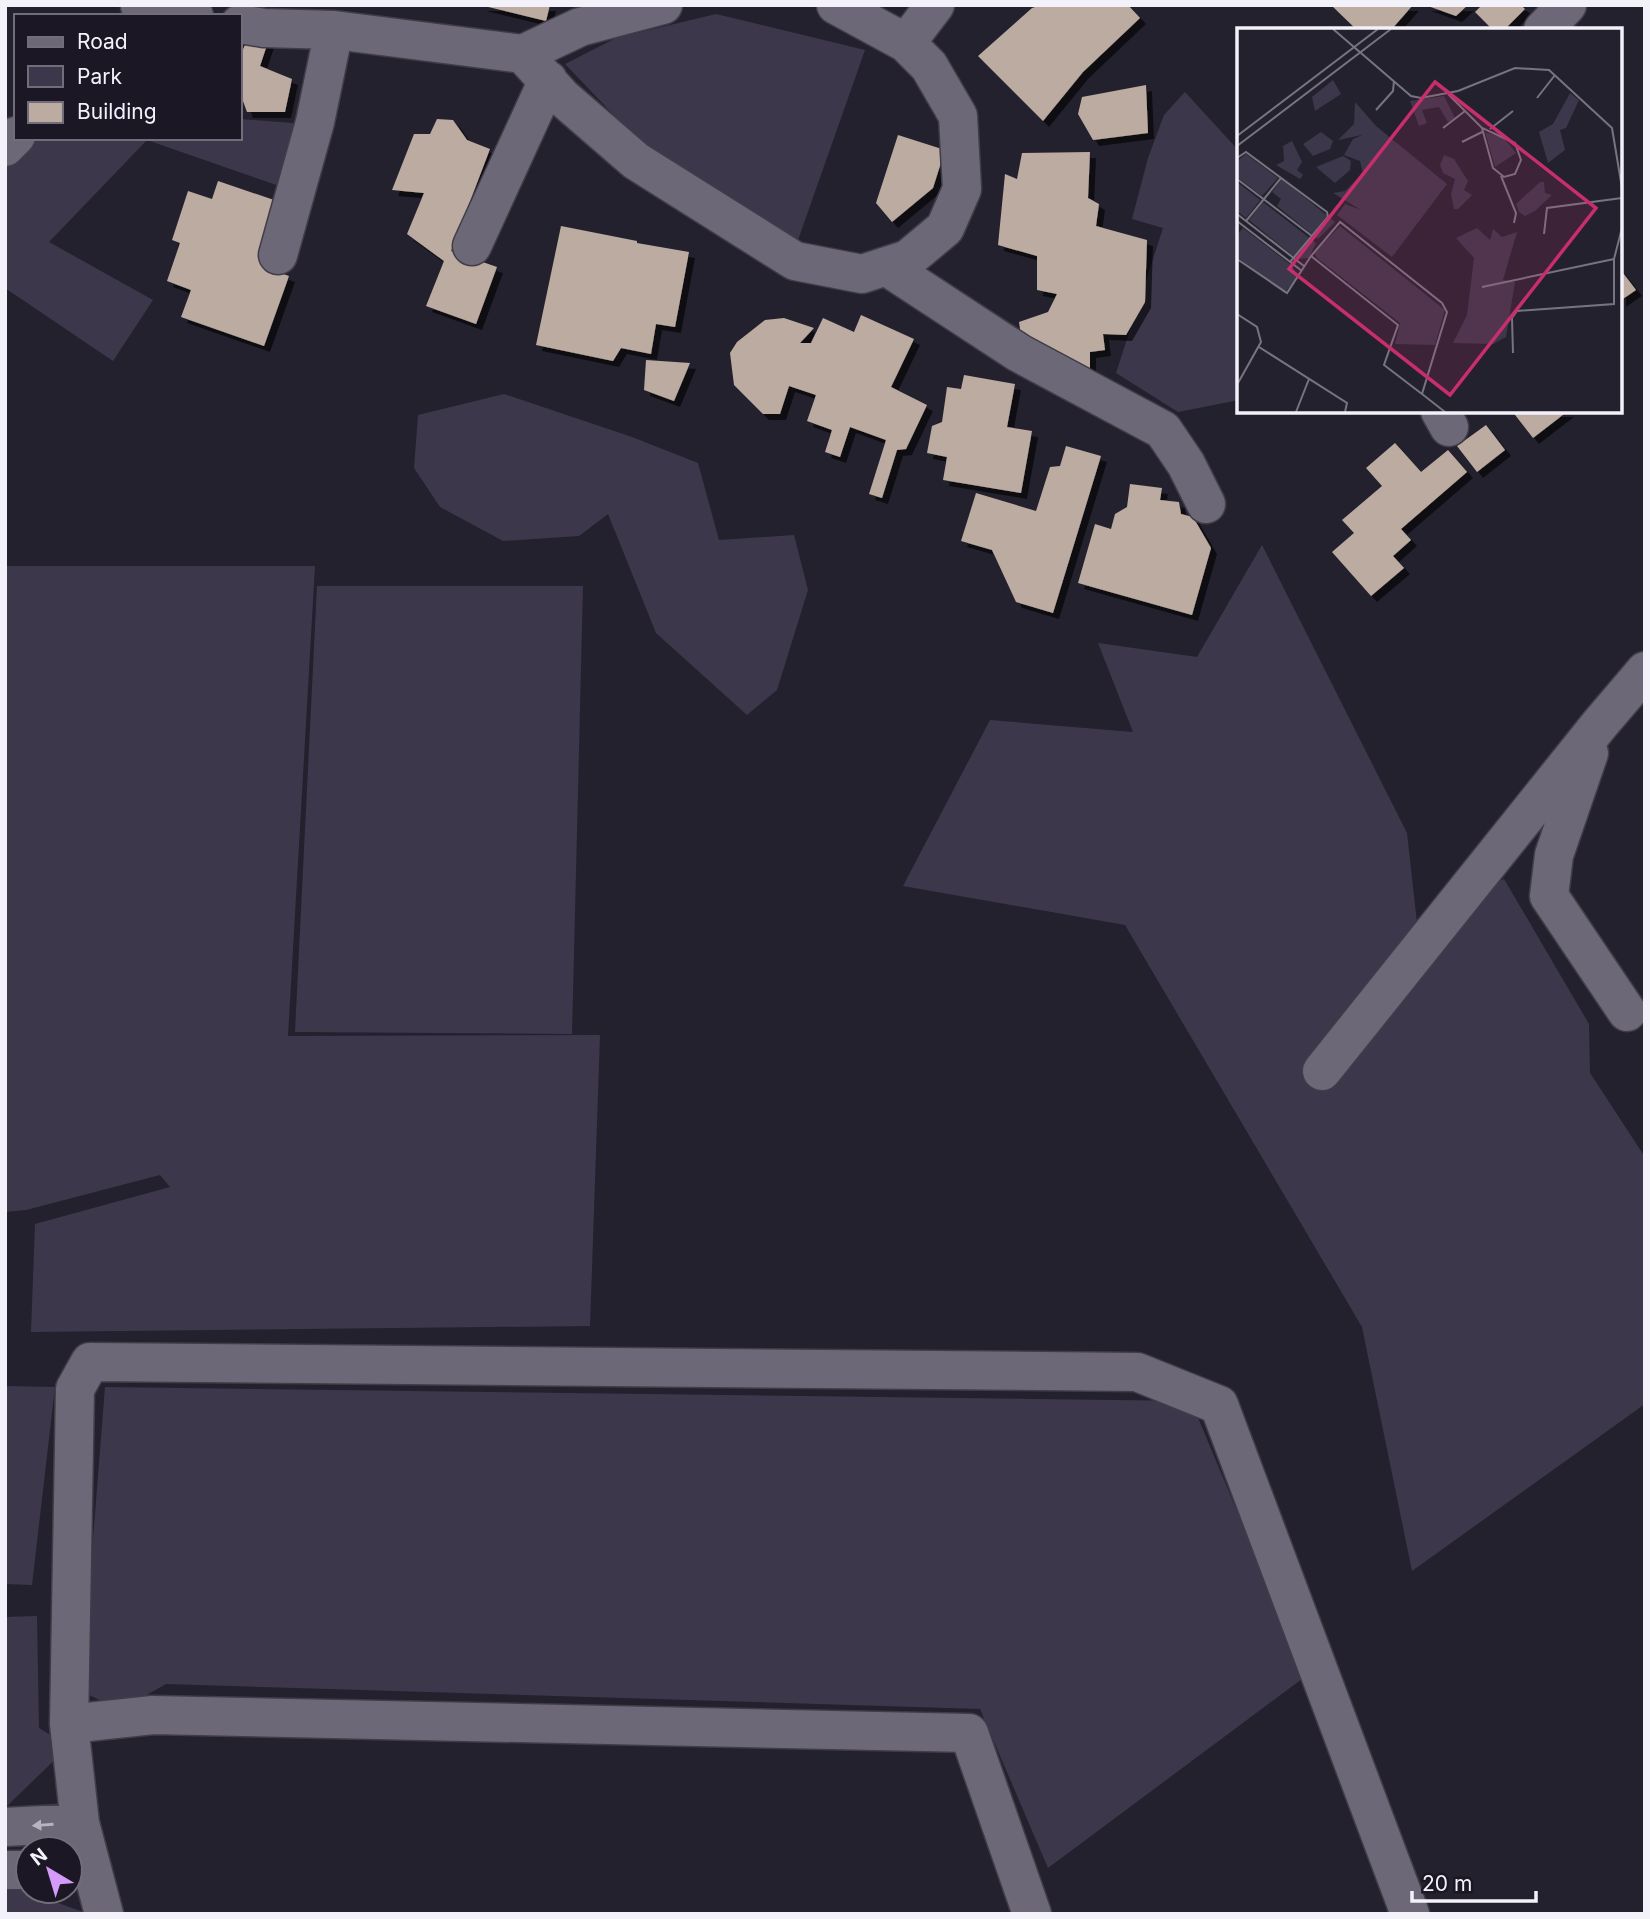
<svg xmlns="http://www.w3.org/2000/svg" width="1650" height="1919" viewBox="0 0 1650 1919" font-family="Inter,sans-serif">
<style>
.green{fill:#3d374b}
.building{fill:#bcaba1;filter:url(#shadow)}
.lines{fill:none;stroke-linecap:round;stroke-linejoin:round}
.minor-casing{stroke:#403d48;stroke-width:41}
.minor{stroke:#6d6878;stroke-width:38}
.oneway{fill:#b7b3c0}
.inset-road{fill:none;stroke:#777480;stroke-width:2}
.view{fill:#c72e6b;fill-opacity:0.15;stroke:#c72e6b;stroke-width:3.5}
.inset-edge{fill:none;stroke:#f3f1fa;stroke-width:3.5}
</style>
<defs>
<filter id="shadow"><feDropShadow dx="6" dy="6" stdDeviation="0" flood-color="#0009"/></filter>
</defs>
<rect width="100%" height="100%" fill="#24212e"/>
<path class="green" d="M 716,14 L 865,50 L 798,240 L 651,154 L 565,64 L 616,38 Z
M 1185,92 L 1239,151 L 1239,400 L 1178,412 L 1116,373 L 1163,228 L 1132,219 L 1148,158 L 1164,115 Z
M 240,119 L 305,124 L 279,186 L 147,140 L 49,242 L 153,300 L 113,361 L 5,288 L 5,166 L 32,138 L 240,138 Z
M 504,394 L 632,437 L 698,463 L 719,540 L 794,535 L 808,590 L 777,690 L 747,715 L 656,633 L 608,514 L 579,536 L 503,541 L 440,507 L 414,468 L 418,415 Z
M 1262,545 L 1407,833 L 1417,923 L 1504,879 L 1589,1024 L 1590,1073 L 1645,1157 L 1645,1404 L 1412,1571 L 1362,1327 L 1125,925 L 903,886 L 990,720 L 1133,732 L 1098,643 L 1197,657 Z
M 5,566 L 315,566 L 288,1036 L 600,1035 L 590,1326 L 31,1332 L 35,1224 L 170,1187 L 160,1175 L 26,1210 L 5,1212 Z
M 317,586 L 583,586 L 572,1034 L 295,1032 Z
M 5,1386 L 55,1387 L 32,1585 L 5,1584 Z
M 105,1387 L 1191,1401 L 1306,1676 L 1048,1868 L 980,1709 L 166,1684 L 120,1710 L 81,1691 Z
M 37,1616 L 39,1728 L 69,1746 L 5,1808 L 5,1617 Z
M 5,1884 L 89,1914 L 5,1914 Z"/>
<path class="building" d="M 480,5 L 550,5 L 546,21 Z
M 1041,5 L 1128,5 L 1140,18 L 1083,72 L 1043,121 L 978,56 L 1032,8 Z
M 1331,5 L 1413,5 L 1391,30 L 1357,30 Z
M 1425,5 L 1468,5 L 1456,16 Z
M 1482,5 L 1521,5 L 1525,9 L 1504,30 L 1493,30 L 1475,12 Z
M 270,36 L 260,66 L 292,79 L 285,112 L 247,112 L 240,93 L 240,56 L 248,38 Z
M 1146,85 L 1148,133 L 1093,140 L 1078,114 L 1082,97 Z
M 437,119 L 453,120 L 467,140 L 490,149 L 451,251 L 497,267 L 476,324 L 426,306 L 444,261 L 407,234 L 424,193 L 392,190 L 414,134 L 430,134 Z
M 898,135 L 945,150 L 933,188 L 892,222 L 876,203 Z
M 1090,152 L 1088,198 L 1099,204 L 1096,226 L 1147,240 L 1145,302 L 1126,335 L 1103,334 L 1105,350 L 1090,352 L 1090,374 L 1022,343 L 1019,322 L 1048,312 L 1057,294 L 1037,290 L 1037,256 L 998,245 L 1005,174 L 1017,179 L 1022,153 Z
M 218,181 L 277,201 L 264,267 L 289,276 L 264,346 L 181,317 L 191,290 L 167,281 L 180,243 L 172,240 L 188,191 L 212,199 Z
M 561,226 L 637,241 L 637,243 L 689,252 L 675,327 L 656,324 L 651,354 L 621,348 L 613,361 L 536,345 Z
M 1620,269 L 1636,290 L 1620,301 Z
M 861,315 L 914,339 L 891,387 L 927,405 L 906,449 L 897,450 L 882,498 L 869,494 L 886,440 L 850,427 L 840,457 L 825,452 L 832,430 L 807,421 L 816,395 L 789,386 L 780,414 L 763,414 L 734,385 L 730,353 L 737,342 L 765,320 L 784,318 L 814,328 L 800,343 L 811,343 L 823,318 L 854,332 Z
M 646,360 L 690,363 L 674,401 L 644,390 Z
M 964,375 L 1015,384 L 1007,427 L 1032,431 L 1021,493 L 943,480 L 947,457 L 927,453 L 932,426 L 942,422 L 947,387 L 961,389 Z
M 1512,411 L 1568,411 L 1533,438 Z
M 1486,425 L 1505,450 L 1477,472 L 1457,446 Z
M 1395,443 L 1421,472 L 1448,450 L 1467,472 L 1401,529 L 1411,540 L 1393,556 L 1404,568 L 1371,596 L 1332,552 L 1354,533 L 1342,520 L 1382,486 L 1366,468 Z
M 1066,446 L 1101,456 L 1053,613 L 1016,602 L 992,550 L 961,541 L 976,493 L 1036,511 L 1050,467 L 1060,466 Z
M 1130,484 L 1162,488 L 1160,500 L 1179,502 L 1181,514 L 1193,517 L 1211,548 L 1192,615 L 1078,583 L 1095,524 L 1111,529 L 1115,514 L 1127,507 Z"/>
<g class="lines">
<g class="minor-casing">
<path id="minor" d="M 140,6 L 194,16
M 240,24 L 264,28 L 334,30 L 523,54 L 580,27 L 663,5
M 1543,30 L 1567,5
M 906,43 L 935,5
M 523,54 L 562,97 L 636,161 L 795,261 L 862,274 L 908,259 L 945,228 L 962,189 L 958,116 L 929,66 L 906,43 L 836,5
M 5,147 L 16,136
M 472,246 L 548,80
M 278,255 L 315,122 L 334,30
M 886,266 L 1019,353 L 1163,430 L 1186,464 L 1206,504
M 1440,411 L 1449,427
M 1589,753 L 1554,855 L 1549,896 L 1627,1012
M 1322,1071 L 1599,725 L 1645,671
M 69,1724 L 153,1715 L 969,1733 L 1032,1914
M 5,1827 L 80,1823
M 5,1870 L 28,1870
M 104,1914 L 80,1823 L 69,1724 L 75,1389 L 90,1362 L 1137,1372 L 1219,1405 L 1410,1914"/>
</g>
<use href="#minor" class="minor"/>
</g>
<defs><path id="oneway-solid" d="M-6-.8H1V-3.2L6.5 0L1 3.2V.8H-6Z" transform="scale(1.75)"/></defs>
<use class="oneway" href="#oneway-solid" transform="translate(43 1825) rotate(176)"/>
<g transform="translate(1237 28)">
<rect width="385" height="385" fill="#24212e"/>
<path d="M 96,52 L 104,66 L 78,83 L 75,69 ZM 333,65 L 342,72 L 329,100 L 323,102 L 328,122 L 311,135 L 302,104 L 316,96 ZM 207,68 L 218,90 L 211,94 L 202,79 L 185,82 L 190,95 L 182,98 L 173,73 ZM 118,74 L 139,98 L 210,156 L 155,229 L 100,187 L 108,176 L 124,182 L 96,165 L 108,163 L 126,145 L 123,133 L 107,127 L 116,111 L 125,107 L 101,112 L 117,96 ZM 84,104 L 96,113 L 93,121 L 76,128 L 66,116 ZM 248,104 L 267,110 L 279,125 L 258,139 ZM 55,113 L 65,134 L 60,142 L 66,147 L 63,151 L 39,137 L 47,133 L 46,118 ZM 9,126 L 41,150 L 25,168 L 0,149 L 0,133 ZM 207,127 L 217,131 L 231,153 L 227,162 L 235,167 L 221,181 L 217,181 L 214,166 L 218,151 L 206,145 L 203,137 ZM 106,128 L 114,133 L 113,142 L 98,155 L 79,139 ZM 45,151 L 98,194 L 81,211 L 40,178 L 44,171 L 35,164 ZM 0,154 L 23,172 L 9,190 L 0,183 ZM 303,154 L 307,154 L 308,165 L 315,167 L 298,183 L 288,188 L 282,184 L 279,176 ZM 26,174 L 79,215 L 72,230 L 60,231 L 12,192 ZM 103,198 L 208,282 L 198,317 L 158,316 L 163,295 L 80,230 L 77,225 ZM 6,200 L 54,237 L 62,249 L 47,265 L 0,229 L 0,207 ZM 240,200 L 253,212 L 256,201 L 265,209 L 280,204 L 266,252 L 278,254 L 269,309 L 256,316 L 216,315 L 230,287 L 237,230 L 219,210 Z" fill="#3d374b"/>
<path class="inset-road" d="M 96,1 L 174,68 L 184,70 L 221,63 L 278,40 L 312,42 L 375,100 L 385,160M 211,66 L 245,100 L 278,115 L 284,132 L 278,146 L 267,149 L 256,140 L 245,100M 300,70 L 318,47M 139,82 L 156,63 L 157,53M 206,100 L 228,83M 253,101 L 276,83M 0,108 L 141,1M 225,114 L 245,104M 0,118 L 154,1M 0,130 L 9,124 L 90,184 L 91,189 L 53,234M 264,148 L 279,185 L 277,195M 0,151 L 75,208M 0,186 L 67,238M 0,193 L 65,243M 9,193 L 44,150M 307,206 L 310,180 L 385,170M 74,228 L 161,297 L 147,337 L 185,366M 0,231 L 50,265 L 74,228 L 103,194 L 205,275 L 210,284 L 185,366 L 208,384M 245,259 L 377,231M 0,286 L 20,299 L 24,314 L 1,355M 22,319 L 110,375 L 108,384M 276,325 L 275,290 L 280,283 L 377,276 L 377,231 L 385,200M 59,384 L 72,351"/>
<path class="view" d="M 198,54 L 359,180 L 213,367 L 52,241 Z"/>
<rect width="385" height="385" class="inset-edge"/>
</g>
<rect width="1650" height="1919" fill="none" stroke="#f3f1fa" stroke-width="14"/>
<rect x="14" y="14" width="228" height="126" fill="#1b1724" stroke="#716e7a" stroke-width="2"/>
<rect x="28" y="37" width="35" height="10" fill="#6d6878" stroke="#716e7a" stroke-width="2"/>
<text x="77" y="49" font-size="21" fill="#f3f1fa">Road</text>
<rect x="28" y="66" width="35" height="21" fill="#3d374b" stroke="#716e7a" stroke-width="2"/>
<text x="77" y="84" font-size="21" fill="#f3f1fa">Park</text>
<rect x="28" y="102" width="35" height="21" fill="#bcaba1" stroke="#716e7a" stroke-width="2"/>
<text x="77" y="119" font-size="21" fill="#f3f1fa">Building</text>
<g transform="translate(49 1870) rotate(322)"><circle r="33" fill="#1b1724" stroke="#716e7a" stroke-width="2"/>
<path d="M0-5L12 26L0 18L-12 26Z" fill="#d69bfa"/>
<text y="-10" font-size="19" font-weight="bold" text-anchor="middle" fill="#f3f1fa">N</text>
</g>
<path d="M1412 1891v10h124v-10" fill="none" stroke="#f3f1fa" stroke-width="3.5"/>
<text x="1422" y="1891" font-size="21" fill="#f3f1fa" stroke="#1b1724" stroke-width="5" paint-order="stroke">20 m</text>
</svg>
